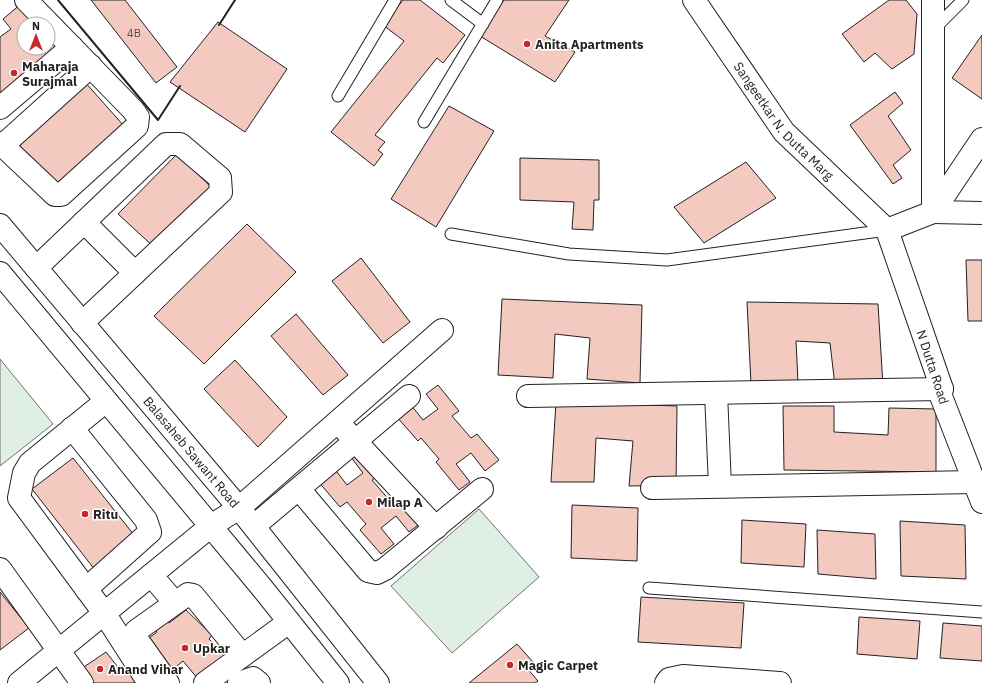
<svg xmlns="http://www.w3.org/2000/svg" width="982" height="683" viewBox="0 0 982 683" font-family="'IBM Plex Sans',sans-serif">
<style>
.green{fill:#e0efe3;stroke:#6f6f6f}
.building{fill:#f3c9c0;stroke:#222}
.lines{fill:none;stroke-linecap:round;stroke-linejoin:round}
.service-casing{stroke:#222;stroke-width:13}
.minor-casing{stroke:#222;stroke-width:24}
.secondary-casing{stroke:#222;stroke-width:24}
.service{stroke:#fff;stroke-width:11}
.minor{stroke:#fff;stroke-width:22}
.secondary{stroke:#fff;stroke-width:22}
.wall{stroke:#222;stroke-width:2}
.poi-dot{fill:#c62828;stroke:#fff;stroke-width:1.5}
.labels{text-anchor:middle;stroke-width:3;stroke-linejoin:round;paint-order:stroke}
.number-label{font-size:11px;fill:#564c4a}
.poi-label{font-size:13px;font-weight:bold;fill:#222;stroke:#fff;text-anchor:start}
.street-label{font-size:13px;fill:#222;stroke:#fff}
</style>
<rect width="100%" height="100%" fill="#fff"/>
<path class="green" d="M 0,359 L 53,424 L 0,466 Z
M 479,509 L 539,577 L 452,653 L 391,586 Z"/>
<path class="building" d="M 91,0 L 125,0 L 177,67 L 156,83 Z
M 403,0 L 420,0 L 465,35 L 443,63 L 437,58 L 375,135 L 385,142 L 378,150 L 383,154 L 374,166 L 331,132 L 404,41 L 383,25 Z
M 504,0 L 569,0 L 545,36 L 575,52 L 555,82 L 480,36 Z
M 889,0 L 906,0 L 917,14 L 914,54 L 892,69 L 875,53 L 864,62 L 842,34 Z
M 21,4 L 37,24 L 24,24 L 24,48 L 48,48 L 48,38 L 57,49 L 0,96 L 0,37 L 11,29 L 3,19 Z
M 218,22 L 287,69 L 245,132 L 170,82 Z
M 982,35 L 982,99 L 952,78 Z
M 84,81 L 124,126 L 58,188 L 16,145 Z
M 895,92 L 903,103 L 888,116 L 911,150 L 893,165 L 902,178 L 893,184 L 850,125 Z
M 449,106 L 494,131 L 436,227 L 391,199 Z
M 177,154 L 213,189 L 155,248 L 118,214 Z
M 520,158 L 599,160 L 599,200 L 594,200 L 593,230 L 572,229 L 574,202 L 520,200 Z
M 746,162 L 776,198 L 704,243 L 674,207 Z
M 247,224 L 296,272 L 204,364 L 154,316 Z
M 361,258 L 410,322 L 383,343 L 332,281 Z
M 966,260 L 982,260 L 982,321 L 968,321 Z
M 502,299 L 642,305 L 640,383 L 587,379 L 590,338 L 555,334 L 553,378 L 498,375 Z
M 747,302 L 878,304 L 883,386 L 835,386 L 830,343 L 796,341 L 798,382 L 751,384 Z
M 296,314 L 348,375 L 323,395 L 271,336 Z
M 235,360 L 287,417 L 258,447 L 204,389 Z
M 438,385 L 459,411 L 452,416 L 471,438 L 477,434 L 499,460 L 485,471 L 471,453 L 456,464 L 470,482 L 459,490 L 436,462 L 439,459 L 421,438 L 418,441 L 396,416 L 411,405 L 423,420 L 438,409 L 426,394 Z
M 556,402 L 677,406 L 676,485 L 629,486 L 633,441 L 596,438 L 594,482 L 551,482 Z
M 783,406 L 834,406 L 834,432 L 888,435 L 889,408 L 936,409 L 936,472 L 784,470 Z
M 359,449 L 380,474 L 372,480 L 391,502 L 398,496 L 421,523 L 409,532 L 396,516 L 381,528 L 394,544 L 381,554 L 360,530 L 366,524 L 347,502 L 340,507 L 317,480 L 334,468 L 347,485 L 363,473 L 350,456 Z
M 73,458 L 138,540 L 95,570 L 32,489 Z
M 572,505 L 638,508 L 637,561 L 571,558 Z
M 742,520 L 806,524 L 804,567 L 741,563 Z
M 900,521 L 965,525 L 966,579 L 901,576 Z
M 817,530 L 875,534 L 876,579 L 818,574 Z
M 0,592 L 29,628 L 0,650 Z
M 641,597 L 744,603 L 741,648 L 638,642 Z
M 186,610 L 212,635 L 209,639 L 225,655 L 198,679 L 183,661 L 170,672 L 145,641 L 157,632 L 154,629 L 167,620 L 169,623 Z
M 859,617 L 920,621 L 917,659 L 857,654 Z
M 943,623 L 982,626 L 982,661 L 940,658 Z
M 517,644 L 533,662 L 526,667 L 538,681 L 535,683 L 469,683 Z
M 106,652 L 121,671 L 129,666 L 139,679 L 133,683 L 88,683 L 78,671 Z"/>
<g class="lines">
<g class="service-casing">
<path id="service" d="M 451,0 L 483,24
M 933,30 L 963,0
M 338,96 L 395,0
M 424,122 L 497,0
M 451,234 L 569,254 L 667,260 L 887,230
M 649,588 L 982,612"/>
</g>
<g class="minor-casing">
<g id="minor">
<path id="s1" d="M 694,0 L 784,132 L 887,230 L 942,389 L 939,391 L 982,502"/>
<path d="M 933,0 L 933,212 L 982,213"/>
<path d="M 0,108 L 72,47"/>
<path d="M 0,143 L 55,195 L 61,195 L 137,126 L 138,117 L 133,110 L 26,0"/>
<path d="M 2,146 L 91,66"/>
<path d="M 84,222 L 135,273"/>
<path d="M 887,230 L 933,212 L 982,139"/>
<path d="M 36,268 L 166,144 L 180,144 L 220,178 L 221,192 L 82,323"/>
<path d="M 716,393 L 720,486"/>
<path d="M 528,396 L 942,389"/>
<path d="M 106,401 L 30,463 L 24,473 L 19,498 L 104,613 L 149,683"/>
<path d="M 72,428 L 146,520 L 150,532 L 86,589"/>
<path d="M 346,431 L 436,528"/>
<path d="M 652,488 L 974,482"/>
<path d="M 299,489 L 368,571 L 377,573 L 385,569 L 482,489"/>
<path d="M 254,526 L 409,396"/>
<path d="M 0,569 L 82,683"/>
<path d="M 151,575 L 175,603"/>
<path d="M 19,683 L 211,526 L 239,508 L 442,330"/>
<path d="M 168,683 L 134,635 L 136,631 L 188,594 L 193,595 L 242,655"/>
<path d="M 205,683 L 289,622"/>
<path d="M 239,683 L 253,678 L 259,683"/>
<path d="M 666,683 L 669,679 L 683,676 L 780,683"/>
</g>
</g>
<g class="secondary-casing">
<g id="secondary">
<path id="s2" d="M 0,225 L 239,508 L 378,683"/>
<path d="M 0,273 L 263,589 L 338,683"/>
</g>
</g>
<use href="#service" class="service"/>
<use href="#minor" class="minor"/>
<use href="#secondary" class="secondary"/>
<path class="wall" d="M 58,0 L 158,120 L 180,86
M 219,25 L 235,0"/>
</g>
<g class="poi-dot">
<circle cx="527" cy="44" r="4"/>
<circle cx="14" cy="73" r="4"/>
<circle cx="369" cy="502" r="4"/>
<circle cx="85" cy="514" r="4"/>
<circle cx="185" cy="648" r="4"/>
<circle cx="510" cy="665" r="4"/>
<circle cx="100" cy="669" r="4"/>
</g>
<g class="labels">
<g class="number-label">
<text x="134" y="37">4B</text>
</g>
<g class="poi-label">
<text x="535" y="49">Anita Apartments</text>
<text x="22" y="71">Maharaja<tspan x="22" dy="15">Surajmal</tspan></text>
<text x="377" y="507">Milap A</text>
<text x="93" y="519">Ritu</text>
<text x="193" y="653">Upkar</text>
<text x="518" y="670">Magic Carpet</text>
<text x="108" y="674">Anand Vihar</text>
</g>
<g class="street-label">
<text dy="5" stroke="none"><textPath href="#s1" startOffset="151">Sangeetkar N. Dutta Marg</textPath></text>
<text transform="translate(933 367) rotate(72)" y="5">N Dutta Road</text>
<text dy="5" stroke="none"><textPath href="#s2" startOffset="297">Balasaheb Sawant Road</textPath></text>
</g>
</g>
<g transform="translate(36 36)"><circle r="19" fill="#ffffff" stroke="#a7a7a7"/>
<path d="M0-3L7 15L0 10L-7 15Z" fill="#c62828"/>
<text y="-6" font-size="11" font-weight="bold" text-anchor="middle" fill="#222222">N</text>
</g>
</svg>
